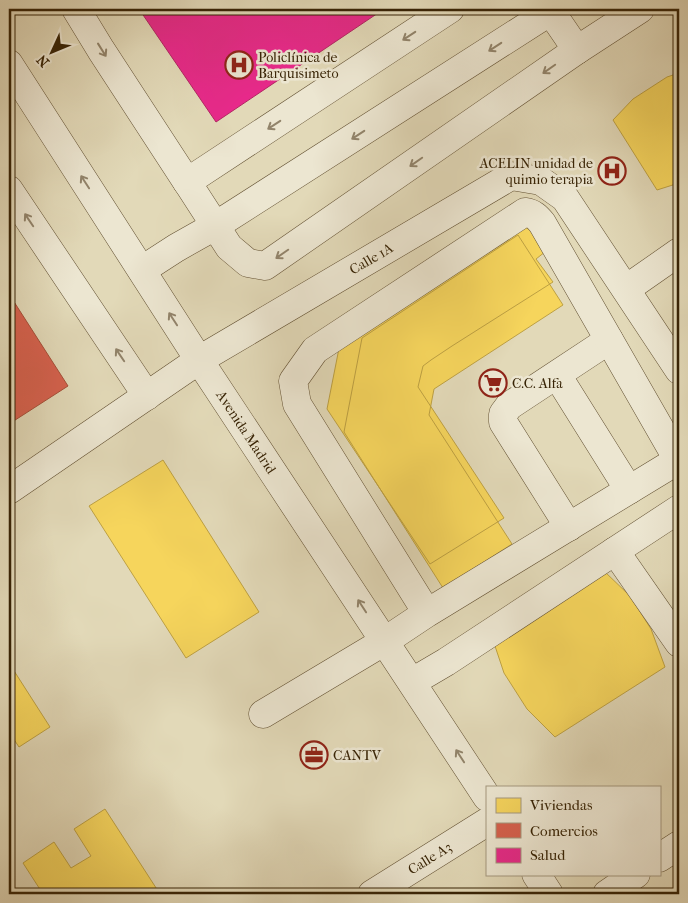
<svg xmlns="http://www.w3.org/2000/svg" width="688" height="903" viewBox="0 0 688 903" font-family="'IM FELL French Canon',serif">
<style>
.homes{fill:#f6d55c;stroke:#bda042}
.shops{fill:#d6604d;stroke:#a64e37}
.health{fill:#e7298a;stroke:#b22762}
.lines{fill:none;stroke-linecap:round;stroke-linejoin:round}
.minor-casing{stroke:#625032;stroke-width:29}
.minor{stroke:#ece6d1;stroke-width:28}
.oneway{stroke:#92846b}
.labels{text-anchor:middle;stroke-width:5;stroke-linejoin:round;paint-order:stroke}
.poi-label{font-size:14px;fill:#372305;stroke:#ece6d1;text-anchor:start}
.street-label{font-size:14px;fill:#372305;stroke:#ece6d1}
</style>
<rect width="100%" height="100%" fill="#e2d9b8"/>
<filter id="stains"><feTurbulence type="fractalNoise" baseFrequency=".004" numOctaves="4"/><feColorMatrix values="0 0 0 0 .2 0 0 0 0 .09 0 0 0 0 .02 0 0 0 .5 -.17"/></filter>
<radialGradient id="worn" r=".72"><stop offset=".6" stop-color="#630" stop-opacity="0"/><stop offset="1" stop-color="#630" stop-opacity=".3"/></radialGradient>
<path class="homes" d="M 679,73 L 679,183 L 657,190 L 613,120 L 633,99 L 667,77 Z
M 528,216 L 550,248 L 536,259 L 553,282 L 452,346 L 431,360 L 423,366 L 418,387 L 504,518 L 430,564 L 327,409 L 346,313 Z
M 518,235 L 563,305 L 434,389 L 429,415 L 512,544 L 443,588 L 344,432 L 362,338 Z
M 163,460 L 259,612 L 186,658 L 89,506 Z
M 604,571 L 630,596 L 651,629 L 665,667 L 555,737 L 527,709 L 504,673 L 493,640 Z
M 9,663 L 50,727 L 19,747 L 9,732 Z
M 105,809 L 160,894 L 43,894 L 23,863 L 54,842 L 71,868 L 91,856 L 74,829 Z"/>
<path class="shops" d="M 9,294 L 68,386 L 9,424 Z"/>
<path class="health" d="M 139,9 L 384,9 L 216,122 Z"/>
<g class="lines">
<g class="minor-casing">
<g id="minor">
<path d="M 76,9 L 101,50 L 187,182"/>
<path d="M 450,9 L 187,182 L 229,247 L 248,263 L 265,266 L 577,50 L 549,9"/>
<path d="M 577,50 L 640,9"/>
<path id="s1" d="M 9,64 L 199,360 L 487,797"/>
<path d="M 9,190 L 147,396"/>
<path d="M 142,270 L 176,248 L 215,226 L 551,11"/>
<path d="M 626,289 L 679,252"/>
<path d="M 557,375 L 629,490"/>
<path id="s2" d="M 9,490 L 199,360 L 511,176 L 541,181 L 565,198 L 679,370"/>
<path d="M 569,527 L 503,422 L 503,414 L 509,406 L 609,340"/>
<path d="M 615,551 L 679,643"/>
<path d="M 412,682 L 446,662 L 679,509"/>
<path d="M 263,714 L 385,641 L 427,613 L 670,465 L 674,460 L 674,453 L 542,223 C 537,217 533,213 525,212 L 315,350 L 293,381 L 297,404 L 427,613"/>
<path d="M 659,858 L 679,845"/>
<path d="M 536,874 L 549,894"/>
<path id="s3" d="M 372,894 L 487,822"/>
<path d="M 607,894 L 636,874"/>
</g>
</g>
<use href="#minor" class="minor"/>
</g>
<defs><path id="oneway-shaft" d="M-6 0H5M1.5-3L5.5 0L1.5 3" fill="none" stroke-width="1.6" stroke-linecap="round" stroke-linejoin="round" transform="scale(1.25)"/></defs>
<g class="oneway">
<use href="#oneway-shaft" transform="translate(409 36) rotate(147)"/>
<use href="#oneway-shaft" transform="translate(495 47) rotate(147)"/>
<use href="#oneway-shaft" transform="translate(102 50) rotate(58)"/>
<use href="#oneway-shaft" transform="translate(549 69) rotate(145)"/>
<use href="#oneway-shaft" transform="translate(274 125) rotate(147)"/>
<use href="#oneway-shaft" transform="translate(358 135) rotate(147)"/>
<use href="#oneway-shaft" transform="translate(416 162) rotate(145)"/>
<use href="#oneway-shaft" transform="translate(85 182) rotate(-123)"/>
<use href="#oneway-shaft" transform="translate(29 220) rotate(-124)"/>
<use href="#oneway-shaft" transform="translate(282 254) rotate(145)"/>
<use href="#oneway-shaft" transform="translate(173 319) rotate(-123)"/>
<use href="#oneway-shaft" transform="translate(120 355) rotate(-124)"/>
<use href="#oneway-shaft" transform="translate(362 606) rotate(-123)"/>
<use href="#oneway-shaft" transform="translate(460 756) rotate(-123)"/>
</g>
<defs>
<g id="hospital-ring" transform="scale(1.4375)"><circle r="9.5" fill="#ece6d1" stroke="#8f2418" stroke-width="1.5"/><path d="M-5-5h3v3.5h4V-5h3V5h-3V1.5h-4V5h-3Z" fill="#8f2418"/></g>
<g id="supermarket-ring" transform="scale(1.4375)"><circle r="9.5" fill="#ece6d1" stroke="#8f2418" stroke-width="1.5"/><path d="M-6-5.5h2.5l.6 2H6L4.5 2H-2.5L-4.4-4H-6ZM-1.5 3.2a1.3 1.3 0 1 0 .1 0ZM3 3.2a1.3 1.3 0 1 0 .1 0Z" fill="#8f2418"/></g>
<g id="office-ring" transform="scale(1.4375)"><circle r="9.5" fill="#ece6d1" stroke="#8f2418" stroke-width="1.5"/><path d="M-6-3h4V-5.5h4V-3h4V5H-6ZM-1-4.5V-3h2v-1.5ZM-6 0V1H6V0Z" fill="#8f2418"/></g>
</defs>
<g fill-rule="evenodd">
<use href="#hospital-ring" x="239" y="65"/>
<use href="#hospital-ring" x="612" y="171"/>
<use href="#supermarket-ring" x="493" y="383"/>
<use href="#office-ring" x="314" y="755"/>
</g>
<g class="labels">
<g class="poi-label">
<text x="258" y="62">Policlínica de<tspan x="258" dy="16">Barquisimeto</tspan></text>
<text x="593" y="168" text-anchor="end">ACELIN unidad de<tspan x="593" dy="16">quimio terapia</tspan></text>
<text x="512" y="388">C.C. Alfa</text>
<text x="333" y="760">CANTV</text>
</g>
<g class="street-label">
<text dy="5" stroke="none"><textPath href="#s2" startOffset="430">Calle 1A</textPath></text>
<text dy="5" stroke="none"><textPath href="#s1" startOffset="438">Avenida Madrid</textPath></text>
<text dy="5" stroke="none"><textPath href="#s3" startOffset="68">Calle A3</textPath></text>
</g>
</g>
<rect width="688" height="903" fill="none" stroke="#e2d9b8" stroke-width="30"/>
<rect x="10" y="10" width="668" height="883" fill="none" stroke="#372305" stroke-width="2.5"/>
<rect x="15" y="15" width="658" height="873" fill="none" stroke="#372305"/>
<rect x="486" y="786" width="175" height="90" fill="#ece6d1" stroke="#a4987f"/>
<rect x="496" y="798" width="25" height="15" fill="#f6d55c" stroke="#a4987f"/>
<text x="530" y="810" font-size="15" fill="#372305">Viviendas</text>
<rect x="496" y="823" width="25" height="15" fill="#d6604d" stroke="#a4987f"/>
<text x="530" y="836" font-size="15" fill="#372305">Comercios</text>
<rect x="496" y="848" width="25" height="15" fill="#e7298a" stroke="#a4987f"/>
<text x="530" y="860" font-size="15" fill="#372305">Salud</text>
<g transform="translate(52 52) rotate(226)" stroke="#ece6d1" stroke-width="4" paint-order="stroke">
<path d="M0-4L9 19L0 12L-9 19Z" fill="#372305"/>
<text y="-8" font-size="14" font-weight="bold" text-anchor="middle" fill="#372305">N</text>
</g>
<rect width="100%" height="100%" filter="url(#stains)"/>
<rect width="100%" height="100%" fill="url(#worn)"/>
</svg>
